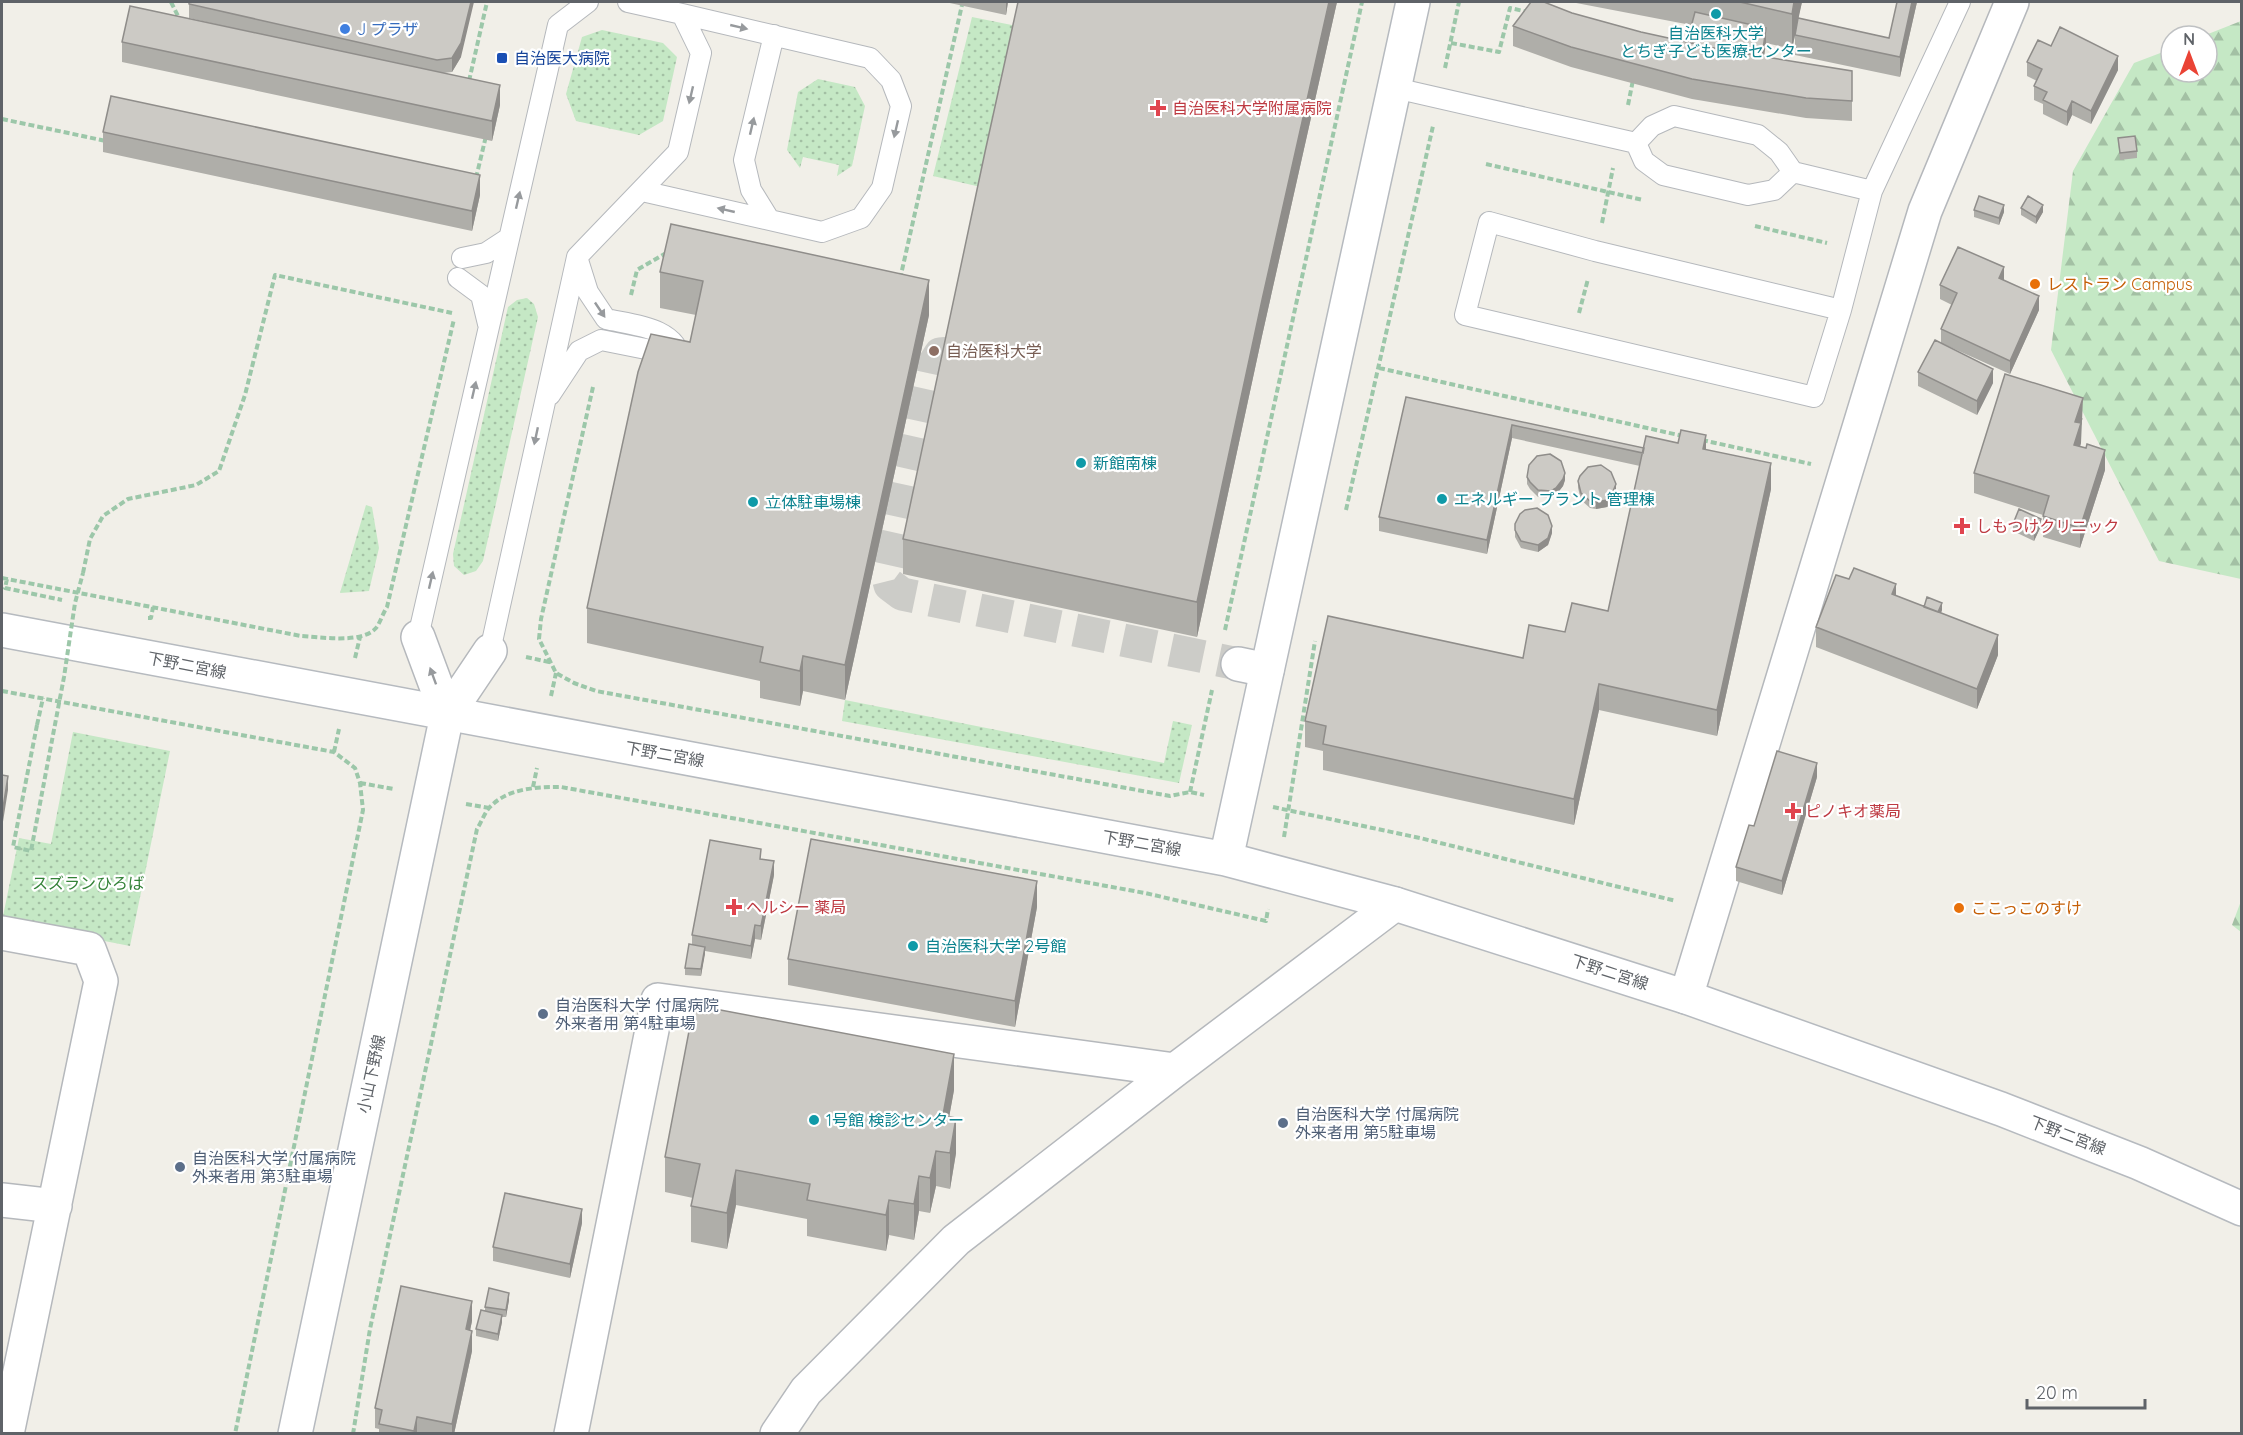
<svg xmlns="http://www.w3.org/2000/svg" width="2243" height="1435" viewBox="0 0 2243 1435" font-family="Quicksand,'Noto Sans JP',sans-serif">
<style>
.green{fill:url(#green-dots)}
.forest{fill:url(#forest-firs)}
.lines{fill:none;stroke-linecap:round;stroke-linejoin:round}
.street-tunnel{stroke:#ccccc8;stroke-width:33;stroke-dasharray:33 16;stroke-linecap:butt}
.lane-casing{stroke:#b5b8bc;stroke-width:22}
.street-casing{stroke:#b5b8bc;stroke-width:36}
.secondary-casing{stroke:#b6babf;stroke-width:36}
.path{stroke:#9cc7a9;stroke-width:4;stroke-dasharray:6 3;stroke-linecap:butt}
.lane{stroke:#fff;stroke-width:20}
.street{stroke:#fff;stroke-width:33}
.secondary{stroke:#fff;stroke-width:33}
.path-bridge{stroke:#9cc7a9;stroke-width:4;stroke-dasharray:6 3;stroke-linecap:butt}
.wall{fill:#afaea9}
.shaded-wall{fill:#8f8d8a}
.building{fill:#cccac5;stroke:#8f8d8a;stroke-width:1.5}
.oneway{fill:#979a9d}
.culture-dot{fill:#0f9aa8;stroke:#fff;stroke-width:2}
.shop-dot{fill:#3f7fe0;stroke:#fff;stroke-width:2}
.transit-dot{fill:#1a4fb4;stroke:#fff;stroke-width:2}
.health-dot{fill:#e0444e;stroke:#fff;stroke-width:2}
.food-dot{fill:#e8710a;stroke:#fff;stroke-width:2}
.education-dot{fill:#8d6e63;stroke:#fff;stroke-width:2}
.service-dot{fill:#5c6f8a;stroke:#fff;stroke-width:2}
.labels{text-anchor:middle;stroke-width:4.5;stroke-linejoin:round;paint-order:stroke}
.shop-label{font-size:16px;fill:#366cbe;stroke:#fff;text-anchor:start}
.culture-label{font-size:16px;fill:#0d838f;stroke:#fff;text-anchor:start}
.transit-label{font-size:16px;fill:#164399;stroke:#fff;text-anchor:start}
.health-label{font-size:16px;fill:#be3a42;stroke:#fff;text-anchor:start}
.food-label{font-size:16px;fill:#c56008;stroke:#fff;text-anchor:start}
.education-label{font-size:16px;fill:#785e54;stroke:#fff;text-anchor:start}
.street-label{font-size:16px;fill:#5f6368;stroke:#fff}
.park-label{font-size:16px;fill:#348238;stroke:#fff}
.service-label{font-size:16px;fill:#4e5e75;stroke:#fff;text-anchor:start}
</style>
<defs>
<pattern id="green-dots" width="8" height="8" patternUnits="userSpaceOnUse" patternTransform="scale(1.5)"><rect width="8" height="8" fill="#c5e8c5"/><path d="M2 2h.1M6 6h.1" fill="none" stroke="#a3c0a4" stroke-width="1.8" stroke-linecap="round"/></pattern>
<pattern id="forest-firs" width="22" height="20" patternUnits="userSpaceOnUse" patternTransform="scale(1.5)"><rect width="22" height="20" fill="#c5e8c5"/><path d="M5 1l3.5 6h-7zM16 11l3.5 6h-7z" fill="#a3c0a4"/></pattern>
</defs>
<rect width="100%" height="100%" fill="#f1efe8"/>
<path class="green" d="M 972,17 L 1022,27 L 985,188 L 933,176 Z
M 602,30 L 663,43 L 677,57 L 663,121 L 639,135 L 576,121 L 566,94 L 582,37 Z
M 818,79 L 855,87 L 865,106 L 852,166 L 837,176 L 839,165 L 803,157 L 800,168 L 787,150 L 798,92 Z
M 527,298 L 534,304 L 538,317 L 483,561 L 476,571 L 464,575 L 454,566 L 453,554 L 508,307 L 517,300 Z
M 366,505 L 372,507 L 379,548 L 369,591 L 340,593 Z
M 845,700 L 1164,763 L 1173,721 L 1192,725 L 1179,783 L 842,721 Z
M 73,732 L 170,751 L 130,946 L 2,921 L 19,838 L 51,844 Z"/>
<path class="forest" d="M 2241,21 L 2241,579 L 2159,561 L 2051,350 L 2073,171 L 2134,63 L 2171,49 L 2171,72 L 2207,72 L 2207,36 L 2203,36 Z
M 2241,901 L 2242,932 L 2241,932 L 2232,925 Z"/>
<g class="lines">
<path class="street-tunnel" d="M 951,353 L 940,354 L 933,365 L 887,573 L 890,585 L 902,594 L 1238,664"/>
<g class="lane-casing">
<path id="lane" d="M 1395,88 L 1636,143 L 1652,126 L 1674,116 L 1758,135 L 1779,152 L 1793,172 L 1872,191 L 1960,2
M 1636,143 L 1644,161 L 1663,175 L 1748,195 L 1774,190 L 1793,172
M 642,191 L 822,232 L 861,218 L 882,188 L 901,106 L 891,80 L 870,58 L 682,14
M 769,219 L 751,190 L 744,160 L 774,35
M 577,257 L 588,292 L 606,319 C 633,325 677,327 681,361
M 462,258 L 486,253 L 509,238
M 458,278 L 481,295 L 488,324
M 1841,310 L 1814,397 L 1465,315 L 1489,222 L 1595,251 L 1841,310 L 1872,191
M 550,395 L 579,351 L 601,340 L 646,349 L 659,355 L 665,364
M 418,637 L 558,25 L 588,2
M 490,651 L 577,257 L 678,152 L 701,53 L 682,14 L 628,2"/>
</g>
<g class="street-casing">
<path id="street" d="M 418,637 L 447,715
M 1238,664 L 1267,670
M 447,715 L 490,651
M 2,933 L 89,949 L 101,981 L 7,1434
M 1686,997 L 1925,211 L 2012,2
M 2,1200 L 55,1206
M 571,1434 L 658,1000 L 1175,1070
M 777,1434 L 806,1391 L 956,1240 L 1175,1070 L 1395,904"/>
</g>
<g class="secondary-casing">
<path id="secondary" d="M 2,630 L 1226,859 L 1395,904 L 1686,997 L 2001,1109 L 2139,1163 L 2242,1209
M 1226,859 L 1413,2
M 295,1434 L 447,715"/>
</g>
<path class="path" d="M 171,2 L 180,20
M 1451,43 L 1499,52 L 1510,8 L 1528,12
M 1445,68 L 1459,2
M 469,81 L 487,2
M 1628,105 L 1633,80
M 2,119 L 106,141
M 1486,164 L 1643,200
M 476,178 L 486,136
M 1602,223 L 1613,168
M 1755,226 L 1827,243
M 900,279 L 962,5
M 631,295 L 637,270 L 668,252
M 1579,313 L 1588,279
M 1379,368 L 1683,436
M 593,387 L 541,619 L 539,639 L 556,673 L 574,683 L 596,691 L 1170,796 L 1190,792 L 1204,795
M 1702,440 L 1811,464
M 1346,510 L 1433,126
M 83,573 L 90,539 L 103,516 L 128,499 L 196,485 L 219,471 L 245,395 L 275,275 L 452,313
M 2,578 L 301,636 C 320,637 362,644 376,628 C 380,623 383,613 387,607 L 454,319
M 7,579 L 5,588 L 62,600
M 148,618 L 151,618 L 153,607
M 1225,630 L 1362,2
M 526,657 L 549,662
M 355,658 L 360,637
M 2,691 L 334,752 L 355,768 L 360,783 L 363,810 L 235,1434
M 551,696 L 556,673
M 37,725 L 43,698
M 334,752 L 339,729
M 360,783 L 394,789
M 533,787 L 537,768
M 1190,792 L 1212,690
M 466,804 L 489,808
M 1273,807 L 1420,838 L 1676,901
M 1284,837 L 1315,641
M 353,1434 L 370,1329 L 477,829 C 481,823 484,814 489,808 C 507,788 536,787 561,787 L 1145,893 L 1266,921 L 1268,909"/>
<use href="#lane" class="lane"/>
<use href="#street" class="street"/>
<use href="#secondary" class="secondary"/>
<path class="path-bridge" d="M 37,725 L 13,847 L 31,851 L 64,677 L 75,603 L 83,573"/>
</g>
<path class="wall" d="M 945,2 L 1008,2 L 1006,15 Z
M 1018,2 L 1337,2 L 1262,336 L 1197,637 L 903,574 L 903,539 Z
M 1571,2 L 1802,2 L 1798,18 L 1889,38 L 1897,2 L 1917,2 L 1900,77 L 1795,55 L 1795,36 L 1792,49 L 1766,43 L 1764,57 L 1852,71 L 1852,121 L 1806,118 L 1692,99 L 1571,67 L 1513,46 L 1513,26 L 1572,13 L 1641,32 L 1687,42 L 1691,25 Z
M 189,4 L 461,57 L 452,72 L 443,73 L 500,105 L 492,141 L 122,62 L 122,42 L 254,33 L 189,18 Z
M 2051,46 L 2118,70 L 2091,124 L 2072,115 L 2067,126 L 2043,114 L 2043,104 L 2034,100 L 2034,86 L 2037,81 L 2027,76 L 2027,62 Z
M 103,132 L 480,195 L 472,231 L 103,152 Z
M 2118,138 L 2137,151 L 2137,158 L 2120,160 Z
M 2021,208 L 2043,212 L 2036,224 L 2021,215 Z
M 1974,210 L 2004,212 L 1999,225 L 1974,217 Z
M 660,272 L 929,315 L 845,700 L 803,691 L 800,706 L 760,698 L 760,681 L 587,643 L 587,608 L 690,342 L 696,315 L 660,308 Z
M 2004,280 L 2039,310 L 2010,374 L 1941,343 L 1941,329 L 1952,305 L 1940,299 L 1940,285 Z
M 1918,372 L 1993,383 L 1977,415 L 1918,386 Z
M 1406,397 L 1644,448 L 1706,449 L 1771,489 L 1717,736 L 1599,710 L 1574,825 L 1323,770 L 1323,751 L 1305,747 L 1305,721 L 1523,658 L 1565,632 L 1608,611 L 1640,466 L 1512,438 L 1487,554 L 1379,531 L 1379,517 Z
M 2083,418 L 2081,423 L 2081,443 L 2080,447 L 2105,470 L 2080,548 L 2043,537 L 2043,515 L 1974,493 L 1974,473 Z
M 1527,477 L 1565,480 L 1563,486 L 1556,495 L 1551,498 L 1538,497 L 1530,489 L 1527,484 Z
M 1578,481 L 1616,491 L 1611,503 L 1607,507 L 1596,509 L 1590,508 L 1581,500 L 1578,488 Z
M 1515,524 L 1552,533 L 1548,545 L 1538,552 L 1521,548 L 1515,537 Z
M 2013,524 L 2041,526 L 2034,541 L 2013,531 Z
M 1896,596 L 1924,607 L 1942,610 L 1941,613 L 1998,655 L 1977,709 L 1816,647 L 1816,627 Z
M 1817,777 L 1782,895 L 1736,881 L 1736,867 L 1754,826 Z
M 774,875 L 761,940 L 755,939 L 751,959 L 705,951 L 701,976 L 685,975 L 685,968 L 692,944 L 692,935 Z
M 1037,907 L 1015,1027 L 788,985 L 788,959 Z
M 954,1090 L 949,1117 L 956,1153 L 950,1189 L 936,1186 L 930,1213 L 919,1211 L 914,1240 L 889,1235 L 886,1251 L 807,1236 L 807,1219 L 736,1205 L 727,1249 L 691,1242 L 691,1206 L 693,1198 L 665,1192 L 665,1157 Z
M 582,1223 L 570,1278 L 493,1261 L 493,1247 Z
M 509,1300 L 506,1317 L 502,1317 L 502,1322 L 498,1341 L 476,1336 L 476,1329 L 485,1311 L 485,1307 Z
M 472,1321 L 470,1330 L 472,1351 L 454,1434 L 379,1434 L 379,1429 L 375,1428 L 375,1408 Z"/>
<path class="shaded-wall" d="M 471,2 L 474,2 L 461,57 L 452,72 L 452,58 Z
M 1006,2 L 1008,2 L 1006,15 Z
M 1329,2 L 1337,2 L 1262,336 L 1197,637 L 1197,602 L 1262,300 Z
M 1794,2 L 1802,2 L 1792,49 L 1792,14 Z
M 1912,2 L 1917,2 L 1900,77 L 1900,57 Z
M 1766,28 L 1766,42 L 1761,77 L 1761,63 Z
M 2118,56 L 2118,70 L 2091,124 L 2091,111 Z
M 500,85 L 500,105 L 492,141 L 492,121 Z
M 2072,101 L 2072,115 L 2067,126 L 2067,112 Z
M 480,175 L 480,195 L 472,231 L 472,211 Z
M 2004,205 L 2004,212 L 1999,225 L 1999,218 Z
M 2043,205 L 2043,212 L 2036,224 L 2036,217 Z
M 2004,267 L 2004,281 L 1999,278 Z
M 929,280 L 929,315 L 845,700 L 845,665 Z
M 2039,296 L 2039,310 L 2010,374 L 2010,361 Z
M 1993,369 L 1993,383 L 1977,415 L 1977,401 Z
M 2083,398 L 2081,443 L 2074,465 L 2075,422 Z
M 1512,425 L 1512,438 L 1487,554 L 1487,540 Z
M 1706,435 L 1706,461 L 1703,449 Z
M 2105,450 L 2105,470 L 2080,548 L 2080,528 Z
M 1771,463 L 1771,489 L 1717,736 L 1717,710 Z
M 1565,473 L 1565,480 L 1563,486 L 1556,495 L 1551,498 L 1551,491 Z
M 1616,484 L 1616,491 L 1611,503 L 1607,507 L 1596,509 L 1596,502 Z
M 2041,519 L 2041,526 L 2034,541 L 2034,534 Z
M 1552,526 L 1552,533 L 1548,545 L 1538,552 L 1538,545 Z
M 1896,584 L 1896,604 L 1892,594 Z
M 1942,603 L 1942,610 L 1938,620 L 1938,613 Z
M 1998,635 L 1998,655 L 1977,709 L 1977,689 Z
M 803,656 L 803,691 L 800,706 L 800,671 Z
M 1599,684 L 1599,710 L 1574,825 L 1574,799 Z
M 1817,763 L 1817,777 L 1782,895 L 1782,881 Z
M 8,776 L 8,790 L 2,828 L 2,814 Z
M 774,861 L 774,875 L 761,940 L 761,926 Z
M 1037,881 L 1037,907 L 1015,1027 L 1015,1001 Z
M 755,925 L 755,939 L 751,959 L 751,946 Z
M 705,947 L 705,954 L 701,976 L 701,969 Z
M 954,1054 L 954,1090 L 943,1151 L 943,1115 Z
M 956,1118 L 956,1153 L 950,1189 L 950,1153 Z
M 936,1151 L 936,1186 L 930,1213 L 930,1178 Z
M 736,1170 L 736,1205 L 727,1249 L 727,1213 Z
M 919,1176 L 919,1211 L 914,1240 L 914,1204 Z
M 889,1200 L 889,1235 L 886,1251 L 886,1215 Z
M 582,1209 L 582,1223 L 570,1278 L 570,1264 Z
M 509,1293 L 509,1300 L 506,1317 L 506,1310 Z
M 472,1301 L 472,1321 L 466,1350 L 466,1329 Z
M 502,1315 L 502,1322 L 498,1341 L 498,1334 Z
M 472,1331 L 472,1351 L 454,1434 L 452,1434 L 452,1424 Z
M 417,1417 L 417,1434 L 414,1434 L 414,1431 Z"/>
<path class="building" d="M 189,2 L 471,2 L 461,43 L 452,58 L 437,60 L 189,4 Z
M 1018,2 L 1329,2 L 1262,300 L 1197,602 L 903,539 L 985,152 Z
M 1531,2 L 1544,2 L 1572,13 L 1641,32 L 1723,50 L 1852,71 L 1852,101 L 1806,98 L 1692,79 L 1571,47 L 1513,26 Z
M 1740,2 L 1794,2 L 1792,14 Z
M 1897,2 L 1912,2 L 1900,57 L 1795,35 L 1798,18 L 1889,38 Z
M 130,6 L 500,85 L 492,121 L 122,42 Z
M 1695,12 L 1766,28 L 1762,56 L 1723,50 L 1687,42 Z
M 2060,27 L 2118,56 L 2091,111 L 2072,101 L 2067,112 L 2043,100 L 2047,92 L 2034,86 L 2042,69 L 2027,62 L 2038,40 L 2051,46 Z
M 111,96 L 480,175 L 472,211 L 103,132 Z
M 2135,136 L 2137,151 L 2120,153 L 2118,138 Z
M 1979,196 L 2004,205 L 1999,218 L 1974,210 Z
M 2028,196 L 2043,205 L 2036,217 L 2021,208 Z
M 671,224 L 929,280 L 845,665 L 803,656 L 800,671 L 760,662 L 763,647 L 587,608 L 638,372 L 651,334 L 690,342 L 703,281 L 660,272 Z
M 1958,247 L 2004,267 L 1999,278 L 2039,296 L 2010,361 L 1941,329 L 1957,293 L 1940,285 Z
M 1935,340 L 1993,369 L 1977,401 L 1918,372 Z
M 2005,374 L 2083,398 L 2075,422 L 2081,423 L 2074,445 L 2086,448 L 2087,444 L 2105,450 L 2080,528 L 2043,516 L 2049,496 L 1974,473 Z
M 1406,397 L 1644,448 L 1643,453 L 1512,425 L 1487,540 L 1379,517 Z
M 1681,430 L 1706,435 L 1703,449 L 1771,463 L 1717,710 L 1599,684 L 1574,799 L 1323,744 L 1326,726 L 1305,721 L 1328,616 L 1523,658 L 1529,625 L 1565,632 L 1572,603 L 1608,611 L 1646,436 L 1678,443 Z
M 1550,454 L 1561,461 L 1565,473 L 1563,479 L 1556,488 L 1551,491 L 1538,490 L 1530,482 L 1527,477 L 1529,465 L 1537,456 Z
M 1601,465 L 1611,472 L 1616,484 L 1611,496 L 1607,500 L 1596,502 L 1590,501 L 1581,493 L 1578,481 L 1580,476 L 1588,467 Z
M 1537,508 L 1548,515 L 1552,526 L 1548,538 L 1538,545 L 1521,541 L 1515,530 L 1515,524 L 1520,514 L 1525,510 Z
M 2019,509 L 2041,519 L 2034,534 L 2013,524 Z
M 1854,568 L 1896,584 L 1892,594 L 1998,635 L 1977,689 L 1816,627 L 1836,575 L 1849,579 Z
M 1927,597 L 1942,603 L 1938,612 L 1924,607 Z
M 1777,751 L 1817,763 L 1782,881 L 1736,867 L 1749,825 L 1754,826 Z
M 2,775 L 8,776 L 2,814 Z
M 811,839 L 1037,881 L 1015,1001 L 788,959 Z
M 710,840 L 761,849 L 760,859 L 774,861 L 761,926 L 755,925 L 751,946 L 692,935 Z
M 689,944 L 705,947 L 701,969 L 685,968 Z
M 694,1005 L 954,1054 L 943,1115 L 956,1118 L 950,1153 L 936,1151 L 930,1178 L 919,1176 L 914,1204 L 889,1200 L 886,1215 L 807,1200 L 810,1184 L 736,1170 L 727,1213 L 691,1206 L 700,1164 L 665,1157 Z
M 505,1193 L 582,1209 L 570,1264 L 493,1247 Z
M 401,1286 L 472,1301 L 466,1329 L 472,1331 L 452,1424 L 417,1417 L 414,1431 L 379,1424 L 382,1410 L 375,1408 Z
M 489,1288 L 509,1293 L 506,1310 L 485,1307 Z
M 481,1310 L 502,1315 L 498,1334 L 476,1329 Z"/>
<defs><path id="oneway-solid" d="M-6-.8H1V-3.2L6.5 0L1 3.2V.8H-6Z" transform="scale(1.5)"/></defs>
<g class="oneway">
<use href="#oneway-solid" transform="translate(739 27) rotate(13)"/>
<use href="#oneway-solid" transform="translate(691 95) rotate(103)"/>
<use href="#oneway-solid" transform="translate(752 126) rotate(-77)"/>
<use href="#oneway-solid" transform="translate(896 129) rotate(103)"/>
<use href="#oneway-solid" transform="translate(518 200) rotate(-77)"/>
<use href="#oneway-solid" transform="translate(726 210) rotate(-167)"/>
<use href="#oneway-solid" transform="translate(600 310) rotate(56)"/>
<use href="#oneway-solid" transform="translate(474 390) rotate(-77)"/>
<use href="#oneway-solid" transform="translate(536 436) rotate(102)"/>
<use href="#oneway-solid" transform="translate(431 580) rotate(-77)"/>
<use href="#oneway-solid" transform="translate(433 676) rotate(-110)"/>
</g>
<g class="culture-dot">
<circle cx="1716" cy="14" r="6"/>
<circle cx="1081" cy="463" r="6"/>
<circle cx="1442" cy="499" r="6"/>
<circle cx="753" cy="502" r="6"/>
<circle cx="913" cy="946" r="6"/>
<circle cx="814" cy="1120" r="6"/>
</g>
<circle class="shop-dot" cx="345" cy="29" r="6"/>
<rect class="transit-dot" x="496" y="52" width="12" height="12" rx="3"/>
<g class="health-dot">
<path d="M1155 99h6v6h6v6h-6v6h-6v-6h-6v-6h6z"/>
<path d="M1959 517h6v6h6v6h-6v6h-6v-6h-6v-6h6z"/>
<path d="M1790 802h6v6h6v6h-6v6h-6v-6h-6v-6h6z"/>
<path d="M731 898h6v6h6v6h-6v6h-6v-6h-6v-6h6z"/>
</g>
<g class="food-dot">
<circle cx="2035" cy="284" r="6"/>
<circle cx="1959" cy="908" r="6"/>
</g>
<circle class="education-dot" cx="934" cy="351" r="6"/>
<g class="service-dot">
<circle cx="543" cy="1014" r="6"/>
<circle cx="1283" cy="1123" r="6"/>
<circle cx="180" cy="1167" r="6"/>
</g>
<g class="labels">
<g class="shop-label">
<text x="357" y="35">J プラザ</text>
</g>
<g class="culture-label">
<text x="1716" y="39" text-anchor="middle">自治医科大学<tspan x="1716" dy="18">とちぎ子ども医療センター</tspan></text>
<text x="1093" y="469">新館南棟</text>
<text x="1454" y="505">エネルギー プラント 管理棟</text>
<text x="765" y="508">立体駐車場棟</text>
<text x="925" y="952">自治医科大学 2号館</text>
<text x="826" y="1126">1号館 検診センター</text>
</g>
<g class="transit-label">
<text x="514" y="64">自治医大病院</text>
</g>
<g class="health-label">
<text x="1172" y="114">自治医科大学附属病院</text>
<text x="1976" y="532">しもつけクリニック</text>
<text x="1805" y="817">ピノキオ薬局</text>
<text x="746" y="913">ヘルシー 薬局</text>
</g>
<g class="food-label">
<text x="2047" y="290">レストラン Campus</text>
<text x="1971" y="914">ここっこのすけ</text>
</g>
<g class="education-label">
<text x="946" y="357">自治医科大学</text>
</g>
<g class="street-label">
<text transform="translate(187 665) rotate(11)" y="6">下野二宮線</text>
<text transform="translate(665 754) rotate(10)" y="6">下野二宮線</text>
<text transform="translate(1142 843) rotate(10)" y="6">下野二宮線</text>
<text transform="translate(1610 972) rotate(18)" y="6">下野二宮線</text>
<text transform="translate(371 1074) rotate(-78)" y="6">小山下野線</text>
<text transform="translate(2068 1135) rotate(21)" y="6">下野二宮線</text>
</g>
<g class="park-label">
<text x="88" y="889">スズランひろば</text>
</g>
<g class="service-label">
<text x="555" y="1011">自治医科大学 付属病院<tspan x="555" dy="18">外来者用 第4駐車場</tspan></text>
<text x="1295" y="1120">自治医科大学 付属病院<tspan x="1295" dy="18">外来者用 第5駐車場</tspan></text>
<text x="192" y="1164">自治医科大学 付属病院<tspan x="192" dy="18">外来者用 第3駐車場</tspan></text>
</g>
</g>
<rect width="2243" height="1435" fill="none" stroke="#5f6368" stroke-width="6"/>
<g transform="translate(2189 54)"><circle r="28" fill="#ffffff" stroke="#bfc1c3" stroke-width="1.5"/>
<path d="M0-4.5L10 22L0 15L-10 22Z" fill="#ea4335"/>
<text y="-9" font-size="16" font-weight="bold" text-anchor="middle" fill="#5f6368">N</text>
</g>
<path d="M2027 1399v9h118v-9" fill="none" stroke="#5f6368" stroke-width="3"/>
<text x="2036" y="1399" font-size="18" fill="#5f6368" stroke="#ffffff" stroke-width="4.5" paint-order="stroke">20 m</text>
</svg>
